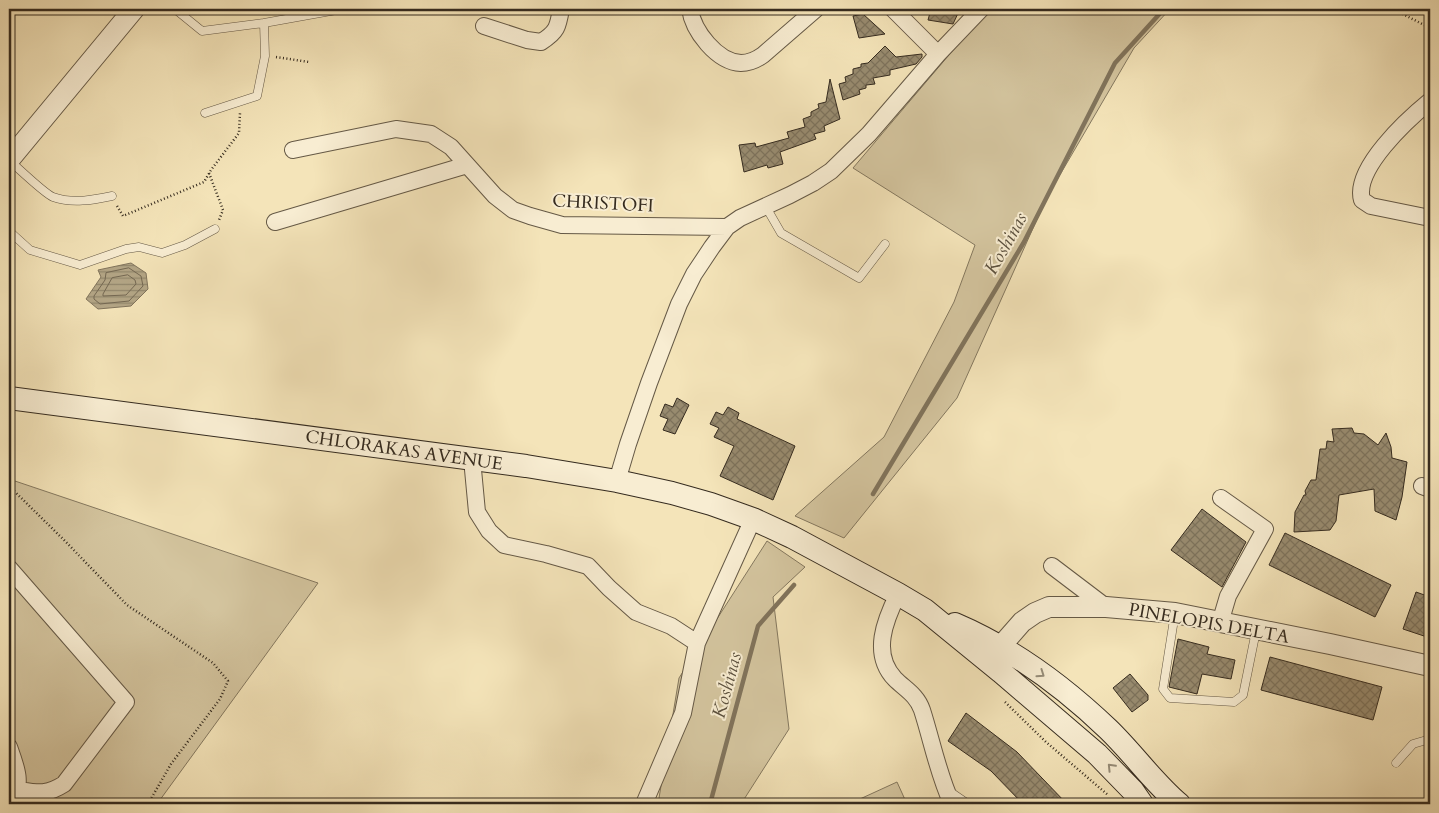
<svg xmlns="http://www.w3.org/2000/svg" width="1439" height="813" viewBox="0 0 1439 813" font-family="Cardo,serif">
<style>
.grass{fill:#d4c59f;stroke:#84785f}
.water{fill:url(#water-rules);stroke:#81745c}
.lines{fill:none;stroke-linecap:round;stroke-linejoin:round}
.shore{stroke:#746852;stroke-width:1}
.stream{stroke:#81745c;stroke-width:4.5}
.building{fill:url(#building-cross-hatch);stroke:#352b1f}
.service-casing{stroke:#655946;stroke-width:9}
.minor-casing{stroke:#655946;stroke-width:18}
.tertiary-casing{stroke:#655946;stroke-width:22}
.secondary-casing{stroke:#352b1f;stroke-width:24}
.path{stroke:#352b1f;stroke-width:2.5;stroke-dasharray:1 2.5;stroke-linecap:butt}
.service{stroke:#f8edd2;stroke-width:8}
.minor{stroke:#f8edd2;stroke-width:16}
.tertiary{stroke:#f8edd2;stroke-width:20}
.secondary{stroke:#f8edd2;stroke-width:22}
.oneway{stroke:#968c78}
.labels{text-anchor:middle;stroke-width:4;stroke-linejoin:round;paint-order:stroke}
.street-label{font-size:18px;fill:#352b1f;stroke:#f8edd2}
.water-label{font-size:19px;font-style:italic;fill:#5b503e;stroke:#f8edd2}
</style>
<defs>
<pattern id="water-rules" width="6" height="5" patternUnits="userSpaceOnUse" patternTransform="scale(1.25)"><rect width="6" height="5" fill="#b3a585"/><path d="M0 2.5h6" fill="none" stroke="#92876c"/></pattern>
<pattern id="building-cross-hatch" width="8" height="8" patternUnits="userSpaceOnUse" patternTransform="scale(1.25)"><rect width="8" height="8" fill="#988b6f"/><path d="M0 0l8 8M0 8l8-8" fill="none" stroke="#7d725b"/></pattern>
</defs>
<rect width="100%" height="100%" fill="#f4e4b9"/>
<filter id="stains"><feTurbulence type="fractalNoise" baseFrequency=".004" numOctaves="4"/><feColorMatrix values="0 0 0 0 .2 0 0 0 0 .09 0 0 0 0 .02 0 0 0 .5 -.17"/></filter>
<radialGradient id="worn" r=".72"><stop offset=".6" stop-color="#630" stop-opacity="0"/><stop offset="1" stop-color="#630" stop-opacity=".3"/></radialGradient>
<path class="grass" d="M 988,9 L 1170,9 L 1134,48 L 1047,197 L 957,398 L 844,538 L 795,516 L 884,437 L 954,302 L 975,245 L 853,168 Z
M 9,479 L 318,583 L 157,804 L 9,804 Z
M 767,541 L 805,567 L 773,597 L 789,729 L 741,804 L 658,804 L 679,678 Z
M 897,782 L 907,804 L 849,804 Z"/>
<path class="water" d="M 131,263 L 146,273 L 148,289 L 131,306 L 98,309 L 86,299 L 101,277 L 98,270 Z"/>
<g class="lines">
<path class="shore" d="M 129,268 L 141,276 L 143,286 L 129,301 L 100,304 L 94,299 L 94,296 L 105,280 L 106,273 Z
M 128,275 L 135,280 L 136,284 L 126,295 L 103,296 L 103,294 L 112,278 Z"/>
<path class="stream" d="M 873,494 L 1024,242 L 1115,63 L 1164,9
M 710,804 L 758,626 L 794,585"/>
</g>
<path class="building" d="M 931,9 L 960,9 L 953,24 L 928,20 Z
M 863,14 L 885,34 L 859,38 L 853,16 Z
M 885,46 L 896,57 L 922,54 L 922,57 L 916,64 L 890,70 L 890,75 L 873,78 L 875,84 L 866,85 L 866,88 L 859,90 L 860,94 L 843,100 L 839,84 L 846,82 L 845,77 L 853,74 L 853,69 L 861,67 L 861,64 L 868,63 Z
M 830,79 L 840,119 L 824,126 L 825,131 L 814,134 L 816,139 L 780,152 L 783,164 L 768,168 L 767,165 L 744,172 L 739,145 L 755,143 L 756,147 L 789,138 L 787,132 L 805,127 L 803,119 L 811,116 L 811,112 L 819,108 L 818,104 L 826,102 Z
M 677,398 L 689,405 L 675,434 L 663,430 L 668,419 L 660,416 L 665,404 L 673,407 Z
M 728,407 L 739,413 L 737,419 L 795,446 L 773,500 L 720,476 L 734,446 L 714,437 L 719,428 L 710,424 L 716,412 L 723,415 Z
M 1352,428 L 1354,433 L 1364,434 L 1378,445 L 1386,433 L 1391,447 L 1392,458 L 1407,462 L 1402,497 L 1396,520 L 1375,511 L 1374,489 L 1339,495 L 1336,521 L 1330,530 L 1294,532 L 1295,512 L 1304,495 L 1306,495 L 1305,491 L 1311,480 L 1316,480 L 1320,449 L 1326,449 L 1327,441 L 1334,442 L 1332,429 Z
M 1202,509 L 1246,542 L 1222,587 L 1171,550 Z
M 1285,533 L 1391,585 L 1375,617 L 1269,565 Z
M 1416,592 L 1430,597 L 1430,638 L 1403,629 Z
M 1178,639 L 1209,647 L 1207,654 L 1235,660 L 1231,679 L 1202,674 L 1197,694 L 1169,687 Z
M 1270,657 L 1382,687 L 1373,720 L 1261,690 Z
M 1130,674 L 1148,695 L 1148,700 L 1132,712 L 1113,688 Z
M 966,713 L 1017,752 L 1067,804 L 1023,804 L 991,771 L 948,741 Z"/>
<g class="lines">
<g class="service-casing">
<path id="service" d="M 175,9 L 202,31 L 264,23 L 265,56 L 257,96 L 205,113
M 264,23 L 342,9
M 10,161 C 18,168 45,194 53,197 C 72,204 93,200 112,196
M 766,207 L 781,233 L 859,278 L 885,244
M 9,231 L 30,250 L 80,265 L 126,249 L 139,247 L 162,253 L 185,245 L 215,229
M 1175,613 L 1163,689 L 1170,698 L 1234,702 L 1243,695 L 1256,631
M 1396,763 L 1413,744 L 1430,739
M 949,791 L 968,804"/>
</g>
<g class="minor-casing">
<path id="minor" d="M 690,9 C 693,31 717,62 741,63 C 750,63 756,60 763,55 L 816,9
M 893,9 L 938,54
M 484,26 L 527,40 L 541,42 C 557,32 558,27 561,9
M 1430,101 C 1408,119 1353,169 1362,200 L 1371,206 L 1430,218
M 293,150 L 396,129 L 431,134 L 451,147 L 495,196 L 513,210 L 530,216 L 562,225 L 727,227
M 275,222 L 467,165
M 472,459 L 477,512 L 489,531 L 504,545 L 546,554 L 588,566 L 609,588 L 636,612 L 671,626 L 697,643
M 617,481 L 628,444 L 649,383 L 679,304 L 694,274 L 712,247 L 727,227 L 740,218 L 790,195 L 813,183 L 831,171 L 869,134 L 938,54 L 981,9
M 1422,486 L 1430,489
M 1052,566 L 1106,607
M 9,568 L 126,702 L 64,784 C 47,795 38,793 19,790
M 898,594 C 885,620 871,654 895,679 C 905,689 917,695 922,710 C 932,741 938,774 952,804
M 1220,623 L 1228,596 L 1265,529 L 1221,498
M 9,747 C 17,769 22,781 13,804
M 644,804 L 683,713 L 697,643 L 753,519"/>
</g>
<g class="tertiary-casing">
<path id="tertiary" d="M 9,160 L 134,9
M 1000,647 L 1022,622 L 1035,613 L 1049,607 L 1106,607 L 1175,613 L 1330,644 L 1430,666"/>
</g>
<g class="secondary-casing">
<path id="secondary" d="M 9,398 L 526,466 L 617,481 L 672,493 L 711,504 L 753,519 L 792,537 L 898,594 L 925,610 L 1001,672 L 1097,754 L 1133,791 L 1142,804
M 955,624 C 1011,648 1064,687 1108,729 C 1133,753 1153,782 1179,804"/>
</g>
<path class="path" d="M 1393,9 L 1430,28
M 276,57 L 309,62
M 209,173 L 223,210 L 219,220
M 117,206 L 123,216 L 204,182 L 211,170 L 239,133 L 240,113
M 9,486 L 64,540 L 127,605 L 213,663 L 228,681 L 220,699 L 171,764 L 148,804
M 1005,702 L 1046,742 L 1108,795"/>
<use href="#service" class="service"/>
<use href="#minor" class="minor"/>
<use href="#tertiary" class="tertiary"/>
<use href="#secondary" class="secondary"/>
</g>
<defs><path id="oneway-chevron" d="M-2-3.5L2.5 0L-2 3.5" fill="none" stroke-width="1.6" stroke-linecap="round" stroke-linejoin="round" transform="scale(1.25)"/></defs>
<g class="oneway">
<use href="#oneway-chevron" transform="translate(1041 674) rotate(35)"/>
<use href="#oneway-chevron" transform="translate(1111 767) rotate(-134)"/>
</g>
<g class="labels">
<g class="street-label">
<text transform="translate(603 203) rotate(3)" y="6">CHRISTOFI</text>
<text transform="translate(404 450) rotate(8)" y="6">CHLORAKAS AVENUE</text>
<text transform="translate(1209 623) rotate(10)" y="6">PINELOPIS DELTA</text>
</g>
<g class="water-label">
<text transform="translate(1005 243) rotate(-61)" y="7">Koshinas</text>
<text transform="translate(726 685) rotate(-75)" y="7">Koshinas</text>
</g>
</g>
<rect width="1439" height="813" fill="none" stroke="#f4e4b9" stroke-width="30"/>
<rect x="10" y="10" width="1419" height="793" fill="none" stroke="#352b1f" stroke-width="2.5"/>
<rect x="15" y="15" width="1409" height="783" fill="none" stroke="#352b1f"/>
<rect width="100%" height="100%" filter="url(#stains)"/>
<rect width="100%" height="100%" fill="url(#worn)"/>
</svg>
